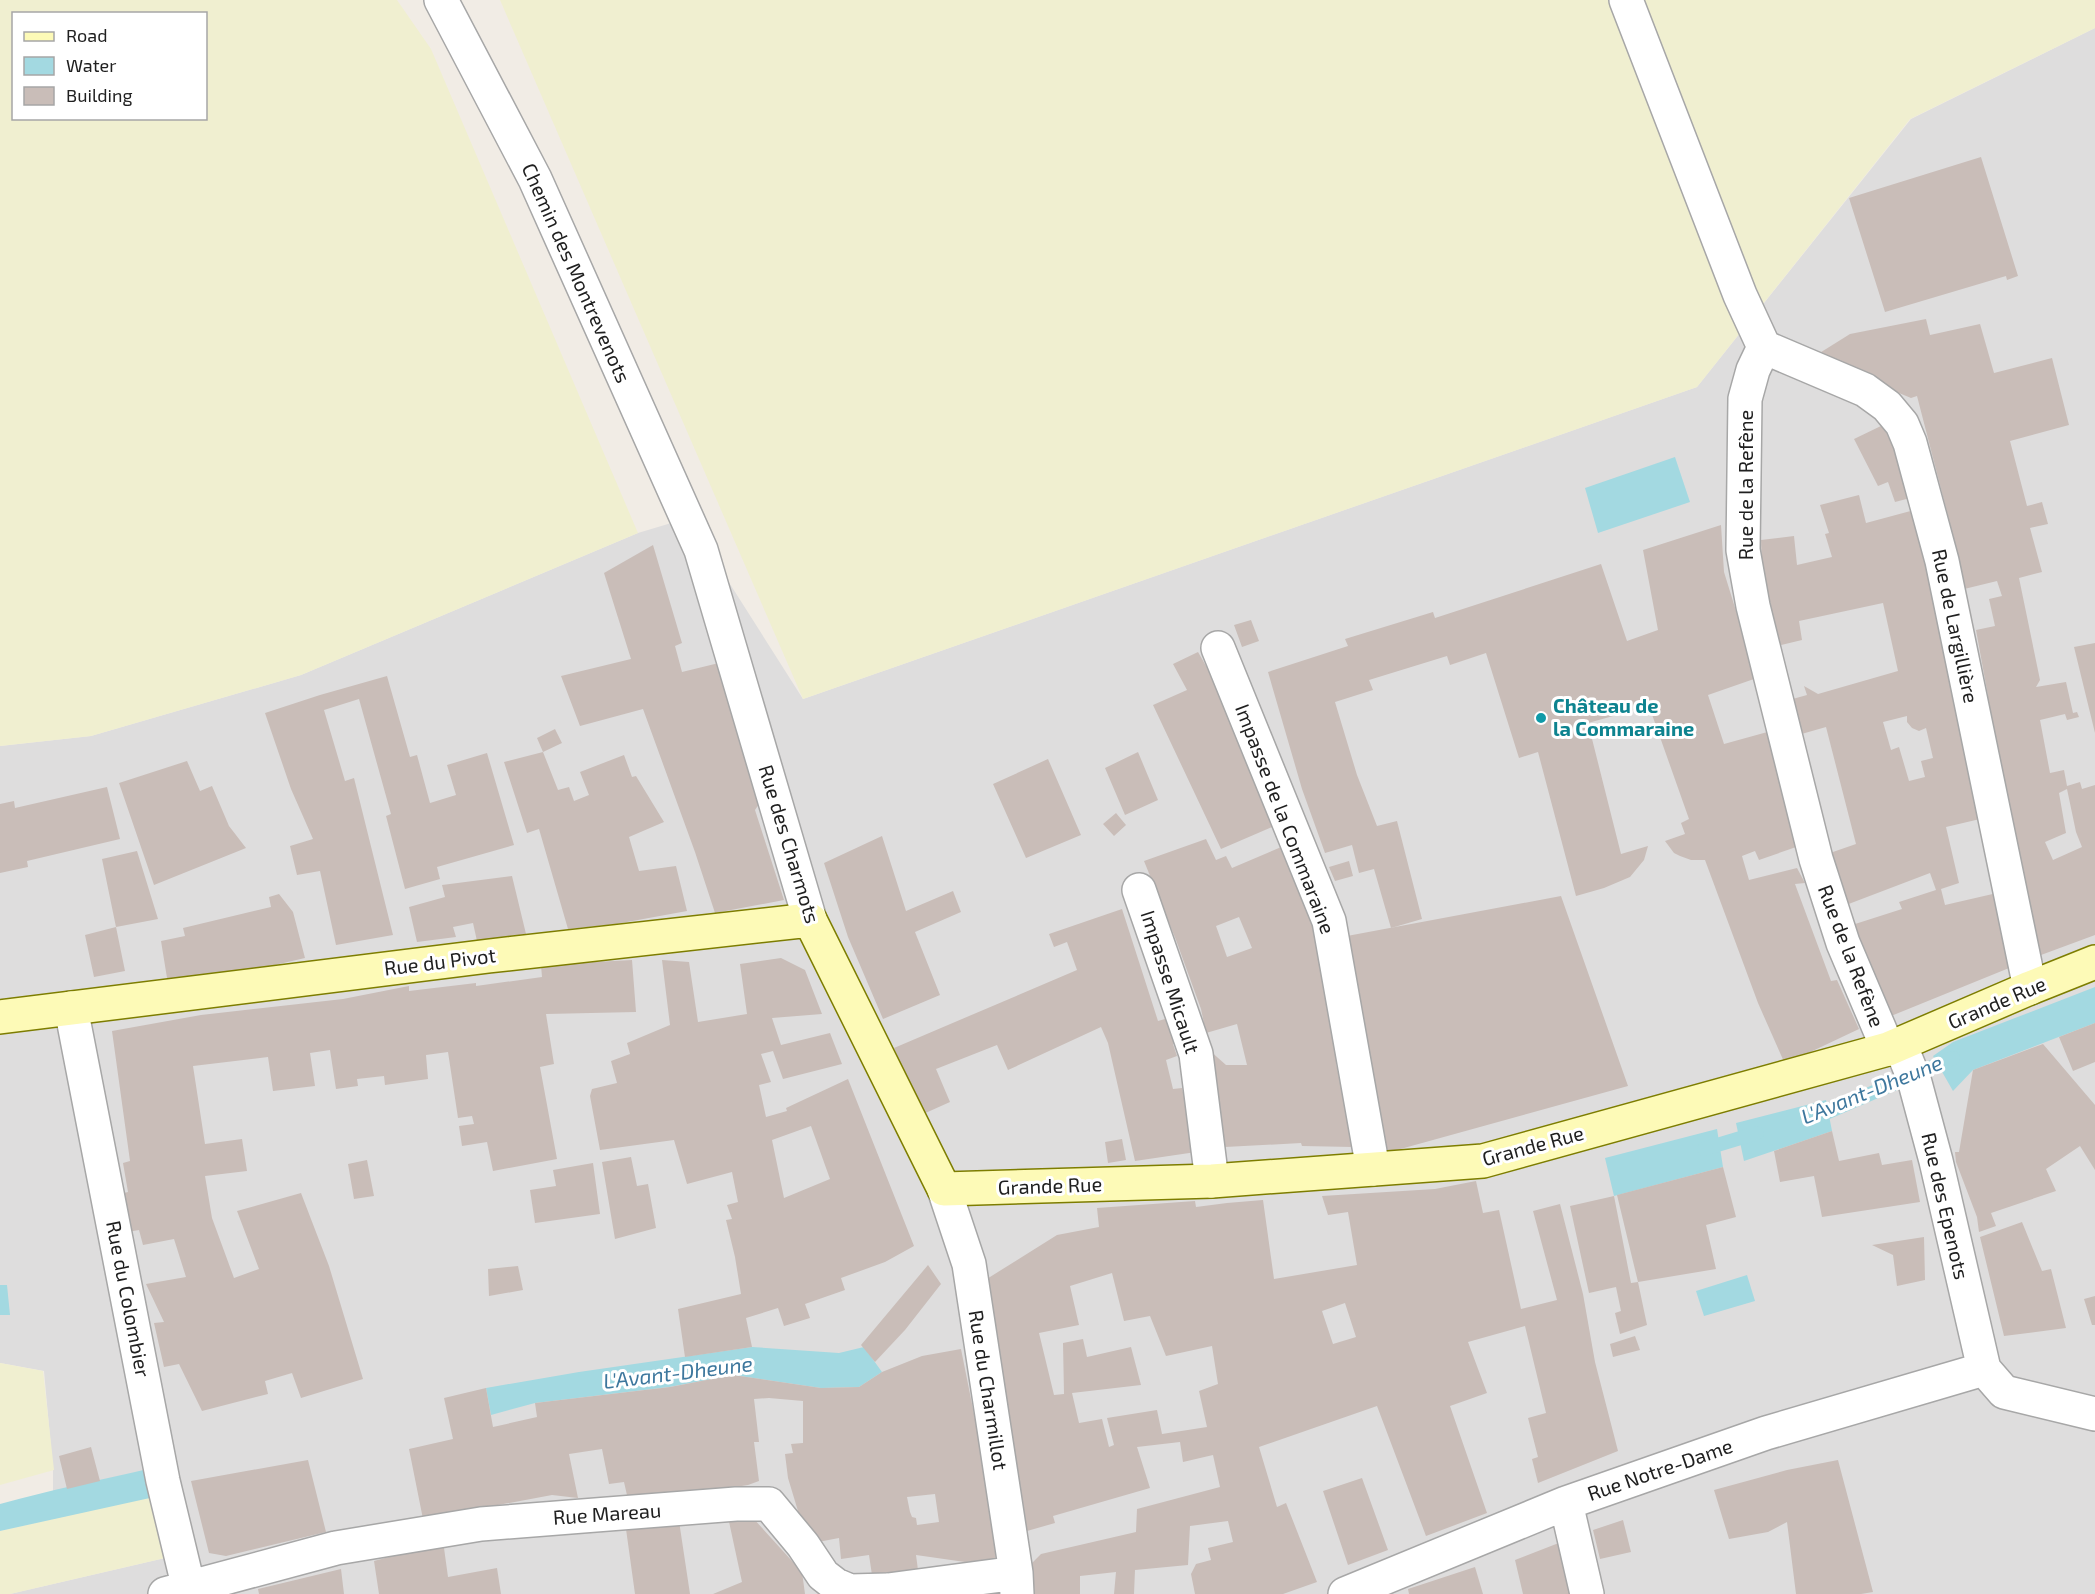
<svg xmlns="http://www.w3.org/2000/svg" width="2095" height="1594" viewBox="0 0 2095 1594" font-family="'Exo 2',sans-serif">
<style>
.residential{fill:#dedddd}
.farmland{fill:#f0efd0;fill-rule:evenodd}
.water{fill:#a3d9e1}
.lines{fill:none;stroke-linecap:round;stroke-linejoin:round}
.stream{stroke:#a3d9e1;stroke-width:14}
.building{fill:#c9bdb8;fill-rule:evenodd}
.minor-casing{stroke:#a7a7a7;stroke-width:36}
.secondary-casing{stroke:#7d7d00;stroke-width:36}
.minor{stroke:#fff;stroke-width:33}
.secondary{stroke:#fdfab7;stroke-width:33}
.culture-dot{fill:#0f9aa8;stroke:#fff;stroke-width:2}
.labels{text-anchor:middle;stroke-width:6;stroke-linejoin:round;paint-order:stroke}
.street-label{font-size:20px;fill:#202020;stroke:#fff}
.culture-label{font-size:20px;font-weight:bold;fill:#0d838f;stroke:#fff;text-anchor:start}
.water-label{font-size:21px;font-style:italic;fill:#3d779d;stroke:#fff}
</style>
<rect width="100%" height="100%" fill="#f1ece5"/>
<path class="residential" d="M 2095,28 L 2095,1594 L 10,1594 L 165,1558 L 53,1518 L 53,1470 L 44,1371 L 0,1363 L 0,746 L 91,736 L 301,675 L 638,533 L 688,518 L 803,699 L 1697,387 L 1911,119 Z"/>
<path class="farmland" d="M 0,0 L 397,0 L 431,49 L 638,533 L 301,675 L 91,736 L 0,746 ZM 14,14 L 206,14 L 206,118 L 14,118 Z
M 500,0 L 2095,0 L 2095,28 L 1910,119 L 1697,387 L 803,699 Z
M 0,1363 L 43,1371 L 54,1470 L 0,1485 Z
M 149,1497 L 165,1558 L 10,1594 L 0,1594 L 0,1531 Z"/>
<path class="water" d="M 1675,457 L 1690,502 L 1598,533 L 1585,488 Z
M 2095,987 L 2095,1023 L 1973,1070 L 1953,1091 L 1933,1056 L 1953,1042 Z
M 1826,1100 L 1832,1131 L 1744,1161 L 1736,1123 Z
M 1717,1129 L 1723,1167 L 1614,1196 L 1605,1158 Z
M 1747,1275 L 1755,1301 L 1704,1316 L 1696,1291 Z
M 0,1285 L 7,1285 L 10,1315 L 0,1315 Z
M 752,1347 L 839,1353 L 864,1347 L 882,1372 L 859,1387 L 821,1388 L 733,1375 L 669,1387 L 535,1403 L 491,1415 L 486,1388 L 579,1372 Z
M 152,1468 L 159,1496 L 0,1531 L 0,1504 C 50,1490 101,1480 152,1468 Z"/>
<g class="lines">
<path class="stream" d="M 1813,1117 L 1828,1112 L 1953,1058
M 1704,1149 L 1757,1133"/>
</g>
<path class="building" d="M 1981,157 L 2018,276 L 2007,280 L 2006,276 L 1885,312 L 1849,198 Z
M 1926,319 L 1930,335 L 1980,324 L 1994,373 L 2052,358 L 2069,425 L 2010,441 L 2027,506 L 2042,502 L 2048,524 L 2030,528 L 2042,572 L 2019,578 L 2040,680 L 2036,687 L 2066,682 L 2073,713 L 2077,712 L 2079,717 L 2067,720 L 2065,714 L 2040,720 L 2050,773 L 2064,770 L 2067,786 L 2080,782 L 2082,789 L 2095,785 L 2095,935 L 2041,955 L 2018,891 L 1980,697 L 1988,696 L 1976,630 L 1995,626 L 1989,599 L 2002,596 L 1997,581 L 1956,591 L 1950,564 L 1960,562 L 1917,396 L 1911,398 L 1834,366 L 1818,354 L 1850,334 ZM 2067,789 L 2076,832 L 2082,847 L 2053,860 L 2045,842 L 2066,833 L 2059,793 Z
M 1883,425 L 1911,487 L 1914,497 L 1895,502 L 1888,482 L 1878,486 L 1854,439 Z
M 1859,495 L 1866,523 L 1918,509 L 1980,819 L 1946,827 L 1959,883 L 1941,889 L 1945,905 L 1997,893 L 2014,966 L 1891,1016 L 1852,925 L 1902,909 L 1899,902 L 1936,890 L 1930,873 L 1846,905 L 1830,853 L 1856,844 L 1826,727 L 1798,735 L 1789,700 L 1807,695 L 1804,686 L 1818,694 L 1898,671 L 1883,603 L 1799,621 L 1802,640 L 1777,646 L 1762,571 L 1761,540 L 1794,536 L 1797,565 L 1832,557 L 1825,534 L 1829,533 L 1820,505 ZM 1907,716 L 1907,722 L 1912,728 L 1919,731 L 1926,728 L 1933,758 L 1921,761 L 1925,777 L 1909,781 L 1899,747 L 1891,750 L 1883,722 Z
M 1721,525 L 1724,572 L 1744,637 L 1754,679 L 1708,695 L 1724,744 L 1771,731 L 1799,846 L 1759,860 L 1755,851 L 1742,856 L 1749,880 L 1797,868 L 1805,883 L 1795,884 L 1831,981 L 1837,980 L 1859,1029 L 1785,1064 L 1758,1003 L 1705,860 L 1691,860 L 1680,856 L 1674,853 L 1665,841 L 1685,834 L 1681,823 L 1689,819 L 1649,706 L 1588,723 L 1621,854 L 1648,846 L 1644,860 L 1630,877 L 1604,888 L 1576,896 L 1538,752 L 1519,758 L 1486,653 L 1450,665 L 1447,656 L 1369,680 L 1373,690 L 1335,702 L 1357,775 L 1377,826 L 1397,821 L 1422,919 L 1391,928 L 1374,869 L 1359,873 L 1352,845 L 1325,853 L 1302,789 L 1268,672 L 1348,646 L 1345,639 L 1433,612 L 1435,618 L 1601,564 L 1627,641 L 1658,630 L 1643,550 Z
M 653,545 L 682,643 L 675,646 L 682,672 L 723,662 L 767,792 L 755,810 L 784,900 L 715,913 L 695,852 L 643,709 L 580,726 L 561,676 L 631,659 L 604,573 Z
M 1251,620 L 1259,641 L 1242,647 L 1234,625 Z
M 2095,643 L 2095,733 L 2074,647 Z
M 1198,652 L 1213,678 L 1279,824 L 1221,849 L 1153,705 L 1187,690 L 1173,664 Z
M 387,676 L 410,757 L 417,755 L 430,803 L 456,795 L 447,765 L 487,753 L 514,845 L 437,867 L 440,879 L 405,889 L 386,816 L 391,814 L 359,699 L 324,710 L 345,781 L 354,778 L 393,935 L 336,945 L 320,871 L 297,875 L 290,846 L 313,839 L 291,789 L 265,713 L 320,695 Z
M 555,729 L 562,743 L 543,752 L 558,790 L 569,787 L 574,801 L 589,795 L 580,772 L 624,755 L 632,777 L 636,776 L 664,822 L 629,837 L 639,871 L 676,866 L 687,911 L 616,924 L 568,929 L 539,829 L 527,833 L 504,762 L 543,752 L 537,738 Z
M 1138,752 L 1158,800 L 1125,815 L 1105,768 Z
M 1048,759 L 1081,835 L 1026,858 L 993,784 Z
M 187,761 L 200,791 L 212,786 L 229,826 L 246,848 L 154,885 L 119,783 Z
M 107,787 L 120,839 L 27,861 L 28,867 L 0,873 L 0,804 L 14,801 L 15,808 Z
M 1116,813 L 1126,825 L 1114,836 L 1103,824 Z
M 882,836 L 906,911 L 953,891 L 961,912 L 915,932 L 940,995 L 883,1019 L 848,937 L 824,863 Z
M 1206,839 L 1216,860 L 1226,856 L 1232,868 L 1286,845 L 1317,927 L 1341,1062 L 1336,1063 L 1353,1147 L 1302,1146 L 1301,1143 L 1225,1147 L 1208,1049 L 1226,1065 L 1247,1065 L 1237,1024 L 1206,1033 L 1201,1009 L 1176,940 L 1144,861 ZM 1239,917 L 1252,948 L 1227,957 L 1216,926 Z
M 137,851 L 158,919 L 116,927 L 125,971 L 94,977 L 85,935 L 116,927 L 102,859 Z
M 1349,861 L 1353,876 L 1335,881 L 1329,867 Z
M 512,876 L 526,934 L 477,941 L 473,923 L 453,927 L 456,937 L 417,942 L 409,907 L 445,897 L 442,885 Z
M 279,894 L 293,912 L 305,958 L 249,971 L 168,984 L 161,941 L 185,936 L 183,928 L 271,907 L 269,897 Z
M 1561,896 L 1628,1086 L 1386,1153 L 1347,936 Z
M 1122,909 L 1158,1021 L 1172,1017 L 1178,1042 L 1173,1044 L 1177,1056 L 1166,1060 L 1173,1089 L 1182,1088 L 1196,1152 L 1135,1161 L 1108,1043 L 1101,1027 L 1008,1070 L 997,1045 L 936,1069 L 950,1102 L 921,1115 L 894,1048 L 1077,970 L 1067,942 L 1054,947 L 1049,934 Z
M 781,958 L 805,970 L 822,1014 L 772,1018 L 781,1045 L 830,1033 L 842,1064 L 783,1079 L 773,1051 L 761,1054 L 771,1082 L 759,1085 L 766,1117 L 787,1111 L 786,1108 L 848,1079 L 914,1246 L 885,1262 L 841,1278 L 845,1290 L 805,1304 L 810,1318 L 784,1326 L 778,1308 L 746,1318 L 752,1347 L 685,1357 L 678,1309 L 741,1294 L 735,1257 L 726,1220 L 732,1219 L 727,1205 L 738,1202 L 732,1172 L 687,1184 L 674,1140 L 600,1150 L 590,1096 L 592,1089 L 617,1083 L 611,1061 L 630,1054 L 627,1043 L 670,1025 L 662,960 L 689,962 L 698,1022 L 747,1014 L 740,964 ZM 811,1126 L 830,1179 L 784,1198 L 772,1140 Z
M 632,960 L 636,1012 L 546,1014 L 554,1064 L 540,1067 L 557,1159 L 493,1171 L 487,1142 L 462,1146 L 459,1126 L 474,1124 L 472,1116 L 458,1118 L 448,1052 L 426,1055 L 428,1079 L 385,1085 L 384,1076 L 357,1079 L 358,1086 L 336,1089 L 330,1050 L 310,1053 L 315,1086 L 273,1091 L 268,1057 L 193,1066 L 205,1144 L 242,1139 L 247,1171 L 205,1176 L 212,1218 L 234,1278 L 259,1269 L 237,1211 L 301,1193 L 329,1266 L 363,1379 L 301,1398 L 292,1373 L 265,1381 L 268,1394 L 202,1411 L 179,1364 L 164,1367 L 154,1323 L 164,1322 L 146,1284 L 186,1277 L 174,1239 L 143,1245 L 139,1230 L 127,1232 L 120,1194 L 128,1192 L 123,1163 L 130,1161 L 112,1031 L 201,1015 L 343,999 L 409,986 L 409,991 L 476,983 L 476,986 L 542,977 L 541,965 Z
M 2095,1023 L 2095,1062 L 2073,1071 L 2059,1037 Z
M 2043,1044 L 2095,1105 L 2095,1170 L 2080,1146 L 2046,1169 L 2056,1191 L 1991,1213 L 1996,1226 L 1979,1232 L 1977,1217 L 1956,1162 L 1955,1152 L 1959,1152 L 1973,1070 Z
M 1832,1131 L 1839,1161 L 1879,1153 L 1882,1165 L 1912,1160 L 1920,1202 L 1822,1217 L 1814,1176 L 1780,1182 L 1774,1151 Z
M 1122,1139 L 1126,1160 L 1108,1163 L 1105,1142 Z
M 631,1157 L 637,1186 L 648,1184 L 656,1228 L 615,1239 L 602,1162 Z
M 367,1160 L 374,1196 L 354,1199 L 348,1164 Z
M 593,1163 L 600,1214 L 535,1223 L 530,1190 L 556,1186 L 553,1170 Z
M 1723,1167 L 1736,1217 L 1706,1225 L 1716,1269 L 1638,1282 L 1647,1325 L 1620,1334 L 1615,1313 L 1621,1311 L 1616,1287 L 1589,1293 L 1570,1206 L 1614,1196 L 1631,1283 L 1638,1282 L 1617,1195 Z
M 1476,1181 L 1483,1213 L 1499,1210 L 1521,1309 L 1557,1300 L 1533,1211 L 1560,1204 L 1583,1294 L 1595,1362 L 1618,1451 L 1538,1483 L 1532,1459 L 1538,1457 L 1528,1418 L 1546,1413 L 1525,1326 L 1468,1342 L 1487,1393 L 1450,1406 L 1487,1513 L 1426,1536 L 1377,1406 L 1259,1447 L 1277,1507 L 1286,1503 L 1317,1582 L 1283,1594 L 1195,1594 L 1191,1574 L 1196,1564 L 1211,1560 L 1208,1548 L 1233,1542 L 1228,1521 L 1190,1526 L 1188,1565 L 1135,1570 L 1134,1594 L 1114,1594 L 1116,1572 L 1080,1576 L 1080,1594 L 1028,1594 L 1028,1568 L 1033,1568 L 1032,1563 L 1041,1554 L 1136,1532 L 1137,1509 L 1220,1487 L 1213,1455 L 1183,1462 L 1180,1442 L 1137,1447 L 1150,1488 L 1053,1516 L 1055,1523 L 1027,1531 L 1005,1390 L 996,1391 L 982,1282 L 1057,1235 L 1099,1227 L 1097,1208 L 1195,1201 L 1196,1207 L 1227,1203 L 1263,1200 L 1274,1279 L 1357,1265 L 1348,1212 L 1328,1215 L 1322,1196 L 1435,1189 ZM 1112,1273 L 1124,1321 L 1150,1316 L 1166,1356 L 1212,1346 L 1218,1384 L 1199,1391 L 1207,1427 L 1162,1434 L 1157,1410 L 1107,1418 L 1114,1445 L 1109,1447 L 1102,1419 L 1079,1423 L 1072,1393 L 1141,1385 L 1131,1347 L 1087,1357 L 1083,1339 L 1063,1343 L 1064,1394 L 1054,1395 L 1039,1333 L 1079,1325 L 1070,1286 ZM 1345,1303 L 1356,1337 L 1333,1344 L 1322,1311 Z
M 2022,1222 L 2042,1271 L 2051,1269 L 2066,1328 L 2004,1336 L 1980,1237 Z
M 1924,1237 L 1925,1280 L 1897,1286 L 1893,1255 L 1872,1245 Z
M 928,1265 L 941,1284 L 905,1330 L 875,1362 L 861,1345 Z
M 518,1266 L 523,1290 L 489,1296 L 488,1269 Z
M 2095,1296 L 2095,1325 L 2092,1325 L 2084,1299 Z
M 1635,1336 L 1640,1350 L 1613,1357 L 1610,1344 Z
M 961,1349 L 984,1464 L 996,1560 L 965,1562 L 916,1555 L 918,1570 L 872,1575 L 869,1555 L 841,1559 L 839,1538 L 818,1542 L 801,1521 L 788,1478 L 785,1454 L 793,1453 L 791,1444 L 803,1443 L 803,1401 L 769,1398 L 754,1399 L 759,1442 L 754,1442 L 759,1481 L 748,1485 L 629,1504 L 624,1482 L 609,1484 L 602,1449 L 569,1454 L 578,1498 L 552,1495 L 423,1519 L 409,1449 L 453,1439 L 444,1398 L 486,1388 L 493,1427 L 537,1417 L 535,1403 L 670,1387 L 733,1375 L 821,1388 L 859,1387 L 882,1372 L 922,1356 ZM 935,1494 L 939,1522 L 917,1525 L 916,1518 L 912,1517 L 910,1512 L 907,1497 Z
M 91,1447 L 100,1481 L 67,1489 L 59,1456 Z
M 308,1460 L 326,1532 L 226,1556 L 209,1553 L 191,1481 Z
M 1838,1460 L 1873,1592 L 1861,1594 L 1796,1594 L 1787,1522 L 1768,1532 L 1729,1539 L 1714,1490 L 1787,1470 Z
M 1362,1478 L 1388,1550 L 1348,1565 L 1323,1491 Z
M 728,1517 L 753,1518 L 802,1572 L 805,1594 L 713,1594 L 742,1582 Z
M 1623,1520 L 1631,1552 L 1600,1559 L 1593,1530 Z
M 679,1521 L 690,1594 L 635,1594 L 626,1529 Z
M 1569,1539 L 1580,1594 L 1523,1594 L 1515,1560 Z
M 444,1548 L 448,1577 L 497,1568 L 501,1594 L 379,1594 L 374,1561 L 411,1551 Z
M 1475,1567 L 1483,1594 L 1409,1594 L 1408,1589 Z
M 341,1569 L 344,1594 L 259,1594 L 258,1589 Z"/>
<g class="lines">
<g class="minor-casing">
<path id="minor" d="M 441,0 L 535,179 L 701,550 L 810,920
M 1626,0 L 1740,295 L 1764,347 L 1753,370 L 1745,399 L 1743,550 L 1753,606 L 1816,859 L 1843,943 L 1888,1049
M 1764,347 L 1865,390 L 1887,406 L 1902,424 L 1910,443 L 1942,561 L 2030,988
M 1218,648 L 1329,921 L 1373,1169
M 1139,890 L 1196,1054 L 1212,1181
M 71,1008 L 163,1481 L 189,1589
M 1900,1044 L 1914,1079 L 1936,1161 L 1984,1369 L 2004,1392 L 2095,1414
M 944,1189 L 969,1264 L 1016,1573 L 1017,1594
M 1566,1503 L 1587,1594
M 165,1594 L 336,1548 L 481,1524 L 736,1504 L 769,1504 L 803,1545 L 823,1575 L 836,1585 L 850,1591 L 888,1590 L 1016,1573
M 1345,1594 L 1566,1503 L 1766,1433 L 1984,1369"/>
</g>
<g class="secondary-casing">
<path id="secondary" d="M 0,1017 L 489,956 L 810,920 L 944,1189 L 1212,1181 L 1483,1161 L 1888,1049 L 2030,988 L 2095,962"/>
</g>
<use href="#minor" class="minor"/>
<use href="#secondary" class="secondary"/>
</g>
<circle class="culture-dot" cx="1541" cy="718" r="6"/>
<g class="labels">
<g class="street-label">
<text transform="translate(576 273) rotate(66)" y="7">Chemin des Montrevenots</text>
<text transform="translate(1746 485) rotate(-90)" y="7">Rue de la Refène</text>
<text transform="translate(1955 626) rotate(78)" y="7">Rue de Largillière</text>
<text transform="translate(1285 819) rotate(69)" y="7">Impasse de la Commaraine</text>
<text transform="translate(789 844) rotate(73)" y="7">Rue des Charmots</text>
<text transform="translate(1851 956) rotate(69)" y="7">Rue de la Refène</text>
<text transform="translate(440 962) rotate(-7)" y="7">Rue du Pivot</text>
<text transform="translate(1170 982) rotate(72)" y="7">Impasse Micault</text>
<text transform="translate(1997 1003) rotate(-23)" y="7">Grande Rue</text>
<text transform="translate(1533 1146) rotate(-15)" y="7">Grande Rue</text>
<text transform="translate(1050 1186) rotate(-2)" y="7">Grande Rue</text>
<text transform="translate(1945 1206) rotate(77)" y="7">Rue des Epenots</text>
<text transform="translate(128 1299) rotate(79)" y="7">Rue du Colombier</text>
<text transform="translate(988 1390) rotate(81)" y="7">Rue du Charmillot</text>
<text transform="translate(1660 1470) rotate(-19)" y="7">Rue Notre-Dame</text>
<text transform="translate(607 1514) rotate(-4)" y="7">Rue Mareau</text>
</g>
<g class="culture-label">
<text x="1553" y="713">Château de<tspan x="1553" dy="23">la Commaraine</tspan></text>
</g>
<g class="water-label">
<text transform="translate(1872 1090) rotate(-22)" y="7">L'Avant-Dheune</text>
<text transform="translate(678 1373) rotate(-7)" y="7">L'Avant-Dheune</text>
</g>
</g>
<rect x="12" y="12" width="195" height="108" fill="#ffffff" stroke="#a6a6a6" stroke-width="1.5"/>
<rect x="24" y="32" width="30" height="9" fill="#fdfab7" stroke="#a6a6a6" stroke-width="1.5"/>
<text x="66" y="42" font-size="18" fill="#202020">Road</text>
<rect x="24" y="57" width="30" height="18" fill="#a3d9e1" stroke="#a6a6a6" stroke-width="1.5"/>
<text x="66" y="72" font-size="18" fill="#202020">Water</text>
<rect x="24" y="87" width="30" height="18" fill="#c9bdb8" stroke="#a6a6a6" stroke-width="1.5"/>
<text x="66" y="102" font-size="18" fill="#202020">Building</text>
</svg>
